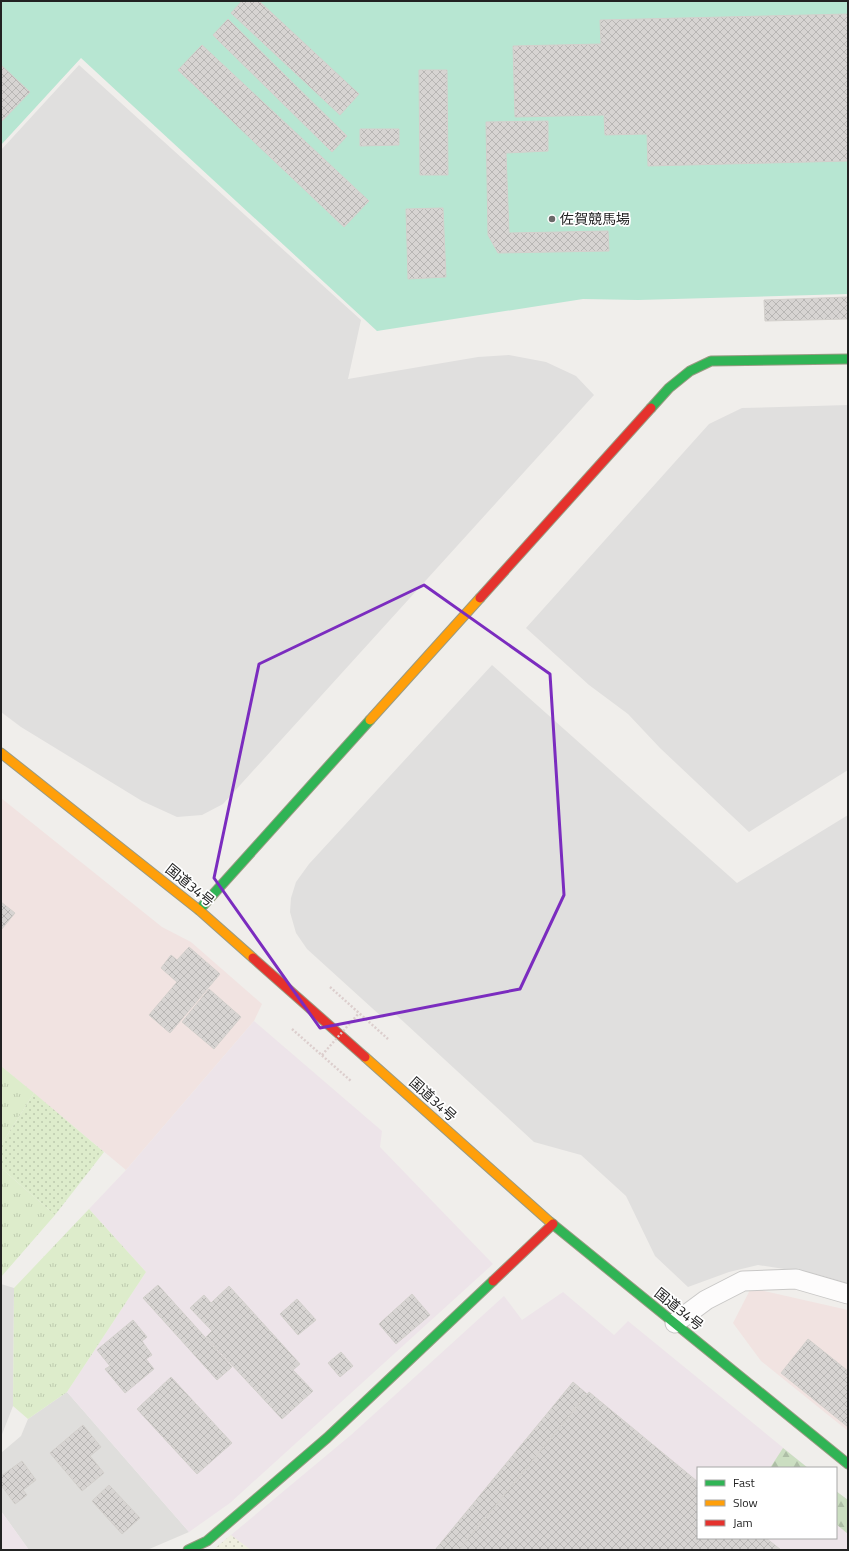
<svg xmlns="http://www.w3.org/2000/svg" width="849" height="1551" viewBox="0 0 849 1551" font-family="'Titillium Web','Noto Sans JP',sans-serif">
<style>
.residential{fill:#dfdedc}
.commercial{fill:#f1e3e1}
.industrial{fill:#ede4e9}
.farmland{fill:url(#farmland-dots)}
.grass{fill:url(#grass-tufts)}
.forest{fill:url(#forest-firs)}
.garden{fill:url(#garden-dots)}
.pitch{fill:#b7e6d2}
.parking{fill:#e0dfde}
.building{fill:url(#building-cross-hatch);stroke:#d3d0cc}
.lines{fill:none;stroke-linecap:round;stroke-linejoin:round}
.street-casing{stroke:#c9c8c7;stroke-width:21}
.fast-casing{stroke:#999a82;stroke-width:11}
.slow-casing{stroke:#999a82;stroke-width:11}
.jam-casing{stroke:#999a82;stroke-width:11}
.path{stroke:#dccecd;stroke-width:2.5;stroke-dasharray:2 2;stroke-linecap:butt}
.street{stroke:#fdfcfc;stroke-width:19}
.fast{stroke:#30b455;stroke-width:9}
.slow{stroke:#ff9f0a;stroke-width:9}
.jam{stroke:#e5322d;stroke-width:9}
.path-bridge{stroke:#dccecd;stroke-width:2.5;stroke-dasharray:2 2;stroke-linecap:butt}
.marked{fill:none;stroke:#7b2cbf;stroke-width:3;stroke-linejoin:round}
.poi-dot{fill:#6a6968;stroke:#fff;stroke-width:1.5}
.labels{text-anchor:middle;stroke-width:3.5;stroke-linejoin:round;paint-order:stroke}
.poi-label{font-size:14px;fill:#222;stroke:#fff;text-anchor:start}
.street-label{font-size:14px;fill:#222;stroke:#fff}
</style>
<defs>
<pattern id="farmland-dots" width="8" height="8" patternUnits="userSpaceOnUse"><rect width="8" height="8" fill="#efefdf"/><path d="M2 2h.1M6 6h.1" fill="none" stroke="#cdcdbf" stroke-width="1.8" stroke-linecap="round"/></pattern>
<pattern id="grass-tufts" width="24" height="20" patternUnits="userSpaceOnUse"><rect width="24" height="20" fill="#ddeccb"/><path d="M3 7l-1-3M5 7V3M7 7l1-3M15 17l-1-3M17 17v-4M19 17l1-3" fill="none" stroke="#bdcaae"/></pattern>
<pattern id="forest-firs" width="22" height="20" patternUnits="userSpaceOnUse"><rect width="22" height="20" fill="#cbdec1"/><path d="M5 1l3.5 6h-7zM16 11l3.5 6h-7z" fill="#aebea6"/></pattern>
<pattern id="garden-dots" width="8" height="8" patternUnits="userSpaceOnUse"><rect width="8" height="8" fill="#ddeccb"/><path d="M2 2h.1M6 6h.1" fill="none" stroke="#bdcaae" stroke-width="1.8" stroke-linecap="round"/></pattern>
<pattern id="building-cross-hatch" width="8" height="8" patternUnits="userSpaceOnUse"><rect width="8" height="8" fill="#d7d4d2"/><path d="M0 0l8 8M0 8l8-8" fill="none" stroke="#b8b6b4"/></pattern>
</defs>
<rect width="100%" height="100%" fill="#f0eeeb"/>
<path class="residential" d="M 1,1284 L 14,1288 L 13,1406 L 1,1437 Z
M 67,1392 L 189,1532 L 147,1550 L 29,1550 L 1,1511 L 1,1453 L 21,1436 L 28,1419 Z"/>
<path class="commercial" d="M 1,798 L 162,927 L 191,942 L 262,1004 L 254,1021 L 126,1170 L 1,1066 Z
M 751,1288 L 848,1310 L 848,1431 L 761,1361 L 733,1323 Z"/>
<path class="industrial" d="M 254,1021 L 382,1131 L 380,1147 L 493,1264 L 230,1503 L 189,1532 L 67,1392 L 146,1272 L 89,1209 L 126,1170 Z
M 563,1292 L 614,1335 L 628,1321 L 808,1468 L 698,1468 L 698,1538 L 836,1538 L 836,1491 L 848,1500 L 848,1550 L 213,1550 L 351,1435 L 504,1296 L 522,1320 Z
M 1,1511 L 29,1550 L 1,1550 Z"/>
<path class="farmland" d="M 231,1535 L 251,1550 L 213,1550 Z"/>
<path class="grass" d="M 1,1066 L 34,1093 L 1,1145 Z
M 1,1168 L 55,1215 L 1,1277 Z
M 89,1209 L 146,1272 L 67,1392 L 28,1419 L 13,1406 L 14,1288 Z"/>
<path class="forest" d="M 783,1448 L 808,1468 L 770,1468 Z
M 836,1491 L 848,1500 L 848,1534 L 836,1524 Z"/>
<path class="garden" d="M 34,1093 L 104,1152 L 55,1215 L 1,1168 L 1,1145 Z"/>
<path class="pitch" d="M 1,1 L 848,1 L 848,294 L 638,300 L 583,299 L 377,331 L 81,58 L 1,145 Z"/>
<path class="parking" d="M 79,65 L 361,320 L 348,379 L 478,357 L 509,355 L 546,362 L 576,376 L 594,395 L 223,804 L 202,815 L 177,817 L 142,801 L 21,727 L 1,712 L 1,150 Z
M 848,405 L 848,770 L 749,832 L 660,748 L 628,714 L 589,685 L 526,628 L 709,424 L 742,408 Z
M 492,665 L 737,883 L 848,815 L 848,1283 L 816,1274 L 758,1265 L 729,1272 L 688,1287 L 655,1256 L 626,1196 L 581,1155 L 534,1142 L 393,1012 L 383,1018 L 307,949 L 296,933 L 290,912 L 291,898 L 296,882 L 309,864 Z"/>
<path class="building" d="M 242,1 L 259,1 L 359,94 L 340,115 L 231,13 Z
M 848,14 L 848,161 L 648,166 L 647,134 L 605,135 L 604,115 L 515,117 L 513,46 L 601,44 L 600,20 Z
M 228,19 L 347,136 L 332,152 L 213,35 Z
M 202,45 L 369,201 L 344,227 L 178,70 Z
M 1,65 L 30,92 L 1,122 Z
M 419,70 L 447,70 L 448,175 L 420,175 Z
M 548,121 L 548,151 L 506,153 L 509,233 L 608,231 L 609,251 L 498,253 L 488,235 L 486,122 Z
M 360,129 L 399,129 L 399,145 L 360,146 Z
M 443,208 L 446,277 L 408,279 L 406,209 Z
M 848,297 L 848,319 L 765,321 L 764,300 Z
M 1,902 L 15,913 L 1,930 Z
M 189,947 L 220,974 L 170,1033 L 149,1015 L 177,982 L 161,968 L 171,955 L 177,960 Z
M 209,989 L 241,1017 L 214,1049 L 182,1022 Z
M 158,1285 L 232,1367 L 217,1380 L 143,1298 Z
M 229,1286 L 300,1364 L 293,1370 L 313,1391 L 282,1419 L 206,1337 L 212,1331 L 190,1308 L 204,1295 L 211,1303 Z
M 412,1294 L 430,1315 L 396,1344 L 379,1324 Z
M 297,1299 L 316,1320 L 298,1335 L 280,1314 Z
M 133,1320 L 147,1337 L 142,1341 L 152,1355 L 146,1359 L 154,1369 L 125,1393 L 105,1369 L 110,1366 L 97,1350 Z
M 808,1339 L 848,1371 L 848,1427 L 781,1373 Z
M 341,1352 L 353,1366 L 340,1377 L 328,1363 Z
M 171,1377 L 232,1443 L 197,1474 L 137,1409 Z
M 573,1382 L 587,1394 L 459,1550 L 435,1550 Z
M 589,1392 L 698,1482 L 698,1538 L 766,1538 L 781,1550 L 459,1550 Z
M 83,1425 L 101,1447 L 90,1456 L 104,1473 L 82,1491 L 50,1453 Z
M 22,1461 L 36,1480 L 23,1490 L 27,1495 L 15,1504 L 1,1485 L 1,1476 Z
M 109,1485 L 140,1518 L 122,1534 L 92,1501 Z"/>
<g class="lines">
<g class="street-casing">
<path id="street" d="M 675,1323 L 706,1300 L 743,1281 L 796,1279 L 848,1294"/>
</g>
<g class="fast-casing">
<path id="fast" d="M 651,408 L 669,388 L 690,371 L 711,361 L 848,359
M 199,910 L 370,720
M 550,1222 L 848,1464
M 188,1550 L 207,1541 L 327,1438 L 493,1281"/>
</g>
<g class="slow-casing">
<path id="slow" d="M 370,720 L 480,598
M 1,753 L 199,910 L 253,958
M 365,1057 L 550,1222"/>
</g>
<g class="jam-casing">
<path id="jam" d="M 480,598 L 651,408
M 253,958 L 365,1057
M 493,1281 L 553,1224"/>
</g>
<path class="path" d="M 330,987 L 388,1039
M 292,1029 L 351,1081"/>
<use href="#street" class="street"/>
<use href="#fast" class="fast"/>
<use href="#slow" class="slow"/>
<use href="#jam" class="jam"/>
<path class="path-bridge" d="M 322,1055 L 359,1013"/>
</g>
<path class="marked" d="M 424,585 L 550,674 L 564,895 L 520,989 L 320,1028 L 214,878 L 259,664 Z"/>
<circle class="poi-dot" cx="552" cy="219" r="4"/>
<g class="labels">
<g class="poi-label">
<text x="560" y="224">佐賀競馬場</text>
</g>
<g class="street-label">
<text transform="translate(190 885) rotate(39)" y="5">国道34号</text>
<text transform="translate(433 1099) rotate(42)" y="5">国道34号</text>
<text transform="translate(679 1309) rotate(39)" y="5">国道34号</text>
</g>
</g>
<rect width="849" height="1551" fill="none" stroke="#222222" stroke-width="4"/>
<rect x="697" y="1467" width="140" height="72" fill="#ffffff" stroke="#a7a7a7"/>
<rect x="705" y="1480" width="20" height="6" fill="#30b455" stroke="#a7a7a7"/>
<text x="733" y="1487" font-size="12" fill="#222222">Fast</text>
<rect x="705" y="1500" width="20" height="6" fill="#ff9f0a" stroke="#a7a7a7"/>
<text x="733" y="1507" font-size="12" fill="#222222">Slow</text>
<rect x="705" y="1520" width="20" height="6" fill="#e5322d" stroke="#a7a7a7"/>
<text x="733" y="1527" font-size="12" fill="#222222">Jam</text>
</svg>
